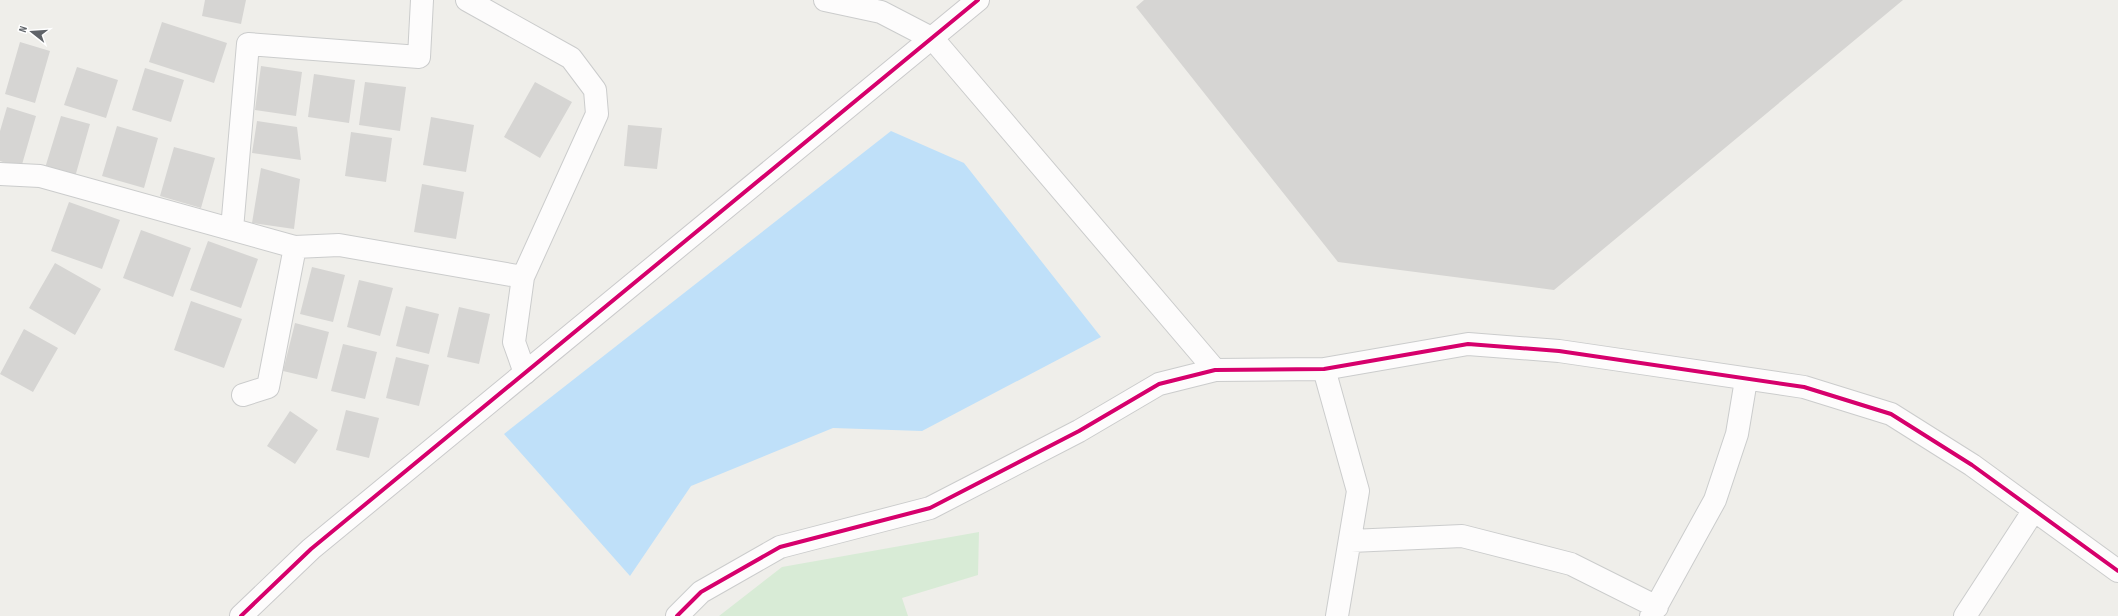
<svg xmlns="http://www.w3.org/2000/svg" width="2118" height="616" viewBox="0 0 2118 616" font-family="'Sofia Sans Condensed',sans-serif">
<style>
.green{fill:#d8ebd6}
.water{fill:#bfe0f9}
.building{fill:#d6d5d3}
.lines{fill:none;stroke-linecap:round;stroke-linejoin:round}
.street-casing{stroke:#cbcccc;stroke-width:24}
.secondary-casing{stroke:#cacacb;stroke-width:24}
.street{stroke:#fdfcfc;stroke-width:22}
.secondary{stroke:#fdfcfc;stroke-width:22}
.cycleway-casing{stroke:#fff;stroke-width:6}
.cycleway{stroke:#d6006c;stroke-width:4}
</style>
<rect width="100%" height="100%" fill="#efeeea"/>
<path class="green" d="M 979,532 L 978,575 L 902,598 L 908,616 L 719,616 L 782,567 Z"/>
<path class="water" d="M 891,131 L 964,163 L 1101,337 L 922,431 L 833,428 L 691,486 L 630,576 L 504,434 Z"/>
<path class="building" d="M 205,0 L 246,0 L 241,24 L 202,16 Z
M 1144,0 L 1903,0 L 1554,290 L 1338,262 L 1136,7 Z
M 162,22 L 227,43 L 214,83 L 149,62 Z
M 20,42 L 50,51 L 35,103 L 5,94 Z
M 261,66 L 302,72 L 296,116 L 255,110 Z
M 77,67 L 118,80 L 106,118 L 64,105 Z
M 145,68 L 184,80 L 171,122 L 132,110 Z
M 314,74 L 355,80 L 349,123 L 308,117 Z
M 365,82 L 406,87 L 400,131 L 359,125 Z
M 535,82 L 572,102 L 540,158 L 504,137 Z
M 7,107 L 36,116 L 21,168 L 0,161 L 0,131 Z
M 61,116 L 90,124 L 75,177 L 45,168 Z
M 431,117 L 474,125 L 466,172 L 423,165 Z
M 257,121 L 297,127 L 301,160 L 252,153 Z
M 628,125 L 662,128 L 657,169 L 624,166 Z
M 117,126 L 158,138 L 144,188 L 102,176 Z
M 351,132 L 392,138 L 386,182 L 345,176 Z
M 174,147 L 215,158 L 201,208 L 160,196 Z
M 261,168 L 300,179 L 294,229 L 252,223 Z
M 422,184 L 464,192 L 456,239 L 414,232 Z
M 69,202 L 120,220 L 102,269 L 51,251 Z
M 141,230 L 191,248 L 173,297 L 123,278 Z
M 208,241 L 258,259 L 241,308 L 190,290 Z
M 55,263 L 101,289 L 75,335 L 29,308 Z
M 312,267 L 345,275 L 333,322 L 300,314 Z
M 359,280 L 393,288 L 380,336 L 347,327 Z
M 191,301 L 242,319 L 224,368 L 174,350 Z
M 406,306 L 439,314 L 429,354 L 396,346 Z
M 459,307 L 490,314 L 479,364 L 447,357 Z
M 295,323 L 329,332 L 317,379 L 283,371 Z
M 24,329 L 58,348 L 33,392 L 0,374 Z
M 343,344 L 377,352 L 365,399 L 331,391 Z
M 396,357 L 429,365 L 419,406 L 386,398 Z
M 346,410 L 379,418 L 369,458 L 336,450 Z
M 290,411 L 318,430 L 295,464 L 267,446 Z"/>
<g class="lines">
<g class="street-casing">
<path id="street" d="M 467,0 L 571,58 L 595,90 L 597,114 L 523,277 L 514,342 L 525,373
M 825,0 L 881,12 L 933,39 L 1215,370
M 0,174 L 40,176 L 295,247 L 339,245 L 523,277
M 232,229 L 248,44 L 419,57 L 422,0
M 1324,369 L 1358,491 L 1337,616
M 243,395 L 268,387 L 295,247
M 1351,541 L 1462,536 L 1571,564 L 1657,607
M 677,616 L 701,592 L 780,547 L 930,508 L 1079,431 L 1159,384 L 1215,370 L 1324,369 L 1468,344 L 1559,351 L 1804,387 L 1891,414 L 1972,465 L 2118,571
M 1651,616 L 1715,500 L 1737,434 L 1746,380
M 1965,616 L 2034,510"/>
</g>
<g class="secondary-casing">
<path id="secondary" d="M 241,616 L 311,549 L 978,0"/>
</g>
<use href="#street" class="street"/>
<use href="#secondary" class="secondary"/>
<g class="cycleway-casing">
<path id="cycleway" d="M 241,616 L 311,549 L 978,0
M 677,616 L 701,592 L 780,547 L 930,508 L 1079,431 L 1159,384 L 1215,370 L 1324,369 L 1468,344 L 1559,351 L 1804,387 L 1891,414 L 1972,465 L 2118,571"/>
</g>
<use href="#cycleway" class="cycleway"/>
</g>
<g transform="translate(32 32) rotate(287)" stroke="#ffffff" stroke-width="3" paint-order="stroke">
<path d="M0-3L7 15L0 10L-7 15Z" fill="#5f6368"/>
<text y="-6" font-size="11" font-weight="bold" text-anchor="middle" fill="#5f6368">N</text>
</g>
</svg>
